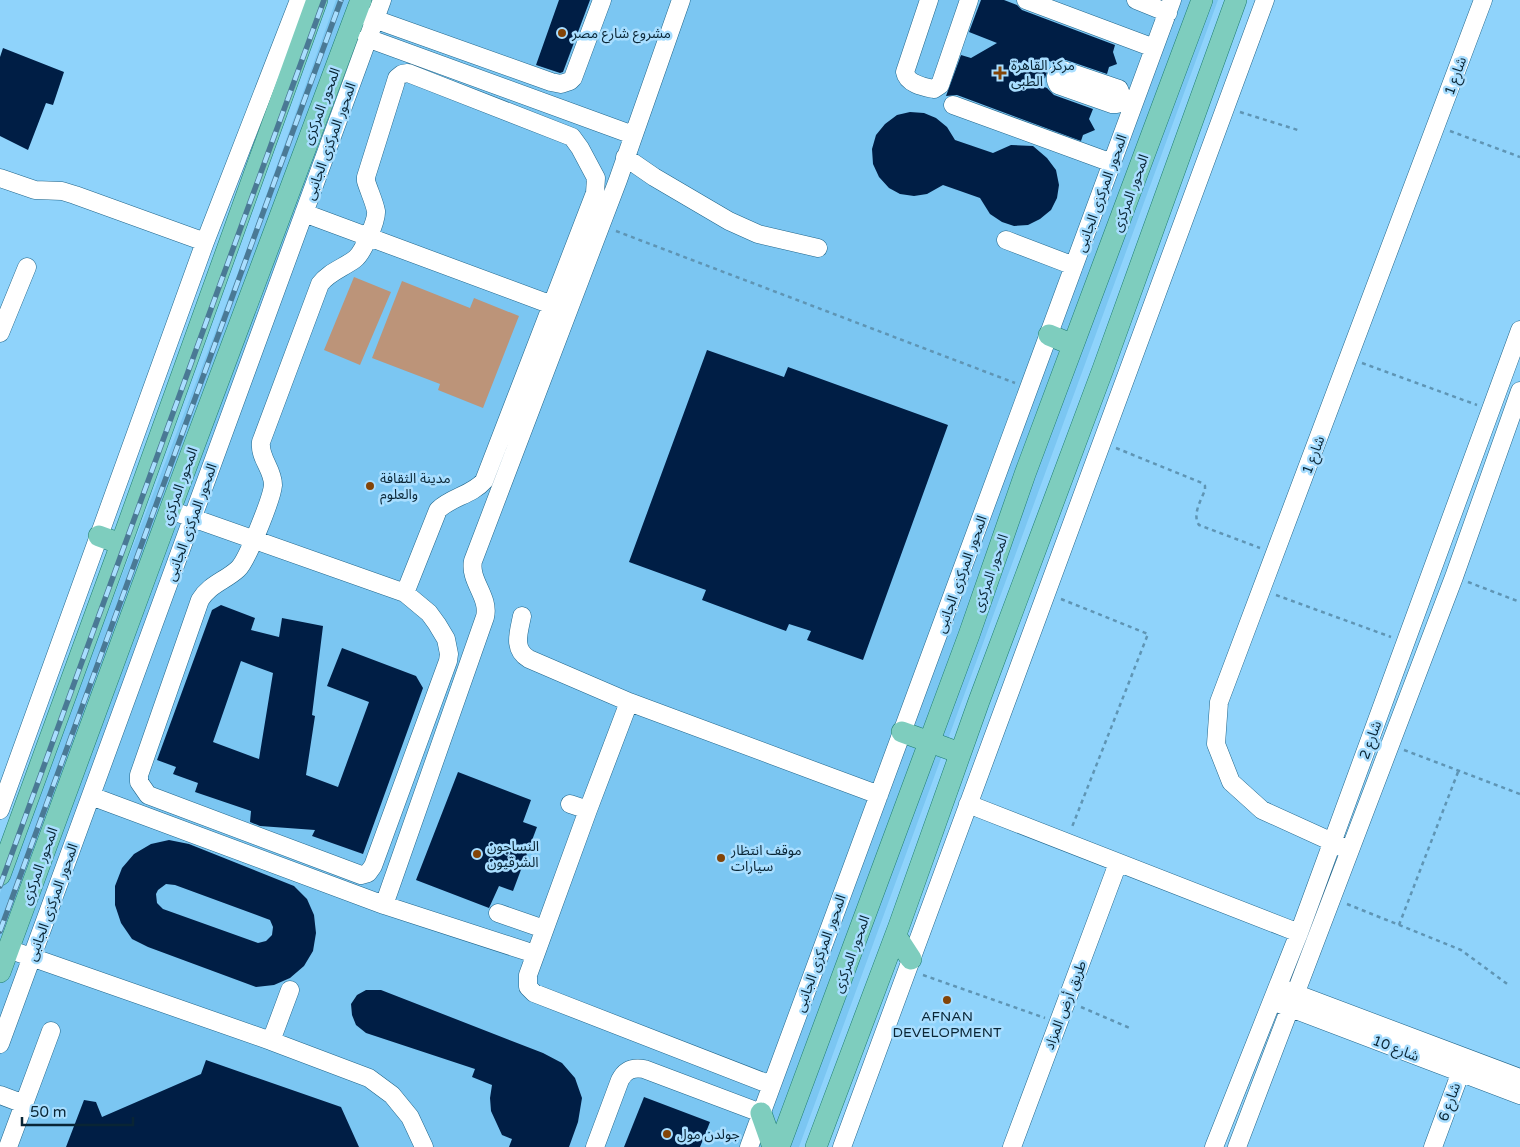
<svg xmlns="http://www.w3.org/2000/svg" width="1520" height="1147" viewBox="0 0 1520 1147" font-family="'Varela Round','Noto Sans Arabic',sans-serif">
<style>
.built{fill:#7bc6f2}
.green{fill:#bc9479}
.building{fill:#001e45;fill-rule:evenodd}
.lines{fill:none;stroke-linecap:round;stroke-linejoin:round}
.minor-casing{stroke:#20658a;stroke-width:19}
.major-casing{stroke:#1d7c71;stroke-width:22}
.path{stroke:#5f95b4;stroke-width:2.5;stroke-dasharray:4 4;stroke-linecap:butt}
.minor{stroke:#fff;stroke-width:18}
.major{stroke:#7ecdbe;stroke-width:21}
.rail-casing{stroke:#4a7995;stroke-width:5.5}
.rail{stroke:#a9deff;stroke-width:4;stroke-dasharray:11;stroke-linecap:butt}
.poi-dot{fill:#834407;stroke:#a9deff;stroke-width:2}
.labels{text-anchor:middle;stroke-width:5;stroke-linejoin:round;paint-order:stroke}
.poi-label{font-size:14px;fill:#092535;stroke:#a9deff;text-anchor:start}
.street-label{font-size:14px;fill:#092535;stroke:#a9deff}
</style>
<rect width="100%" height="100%" fill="#8fd3fb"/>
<path class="built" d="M 336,0 L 1218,0 L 799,1147 L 0,1147 L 0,893 L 246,252 Z"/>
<path class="green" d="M 354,277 L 391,292 L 360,365 L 324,350 Z
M 402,281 L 470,308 L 474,298 L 519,316 L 483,408 L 438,390 L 440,384 L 372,358 Z"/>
<path class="building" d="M 559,0 L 590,0 L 563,72 L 560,73 L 536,65 Z
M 981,0 L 1004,0 L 1017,5 L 1022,10 L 1115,45 L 1113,52 L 1117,64 L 1109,67 L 1107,74 L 1066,60 L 1059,60 L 1054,63 L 1042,58 L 1048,69 L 1045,78 L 1034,83 L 1047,88 L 1054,95 L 1093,109 L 1089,119 L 1095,130 L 1083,135 L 1081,141 L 957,95 L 946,96 L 961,55 L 971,58 L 997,43 L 969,32 Z
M 3,48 L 64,72 L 53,105 L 46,103 L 28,150 L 0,136 L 0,57 Z
M 910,112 L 924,113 L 936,118 L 947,127 L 955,140 L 993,153 L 1011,145 L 1033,146 L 1047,158 L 1056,170 L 1059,185 L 1057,198 L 1051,210 L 1040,219 L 1028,225 L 1014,226 L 1002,222 L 990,214 L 980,198 L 943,185 L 927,194 L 914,196 L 900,194 L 889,188 L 879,177 L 873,164 L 872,149 L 876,135 L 885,124 L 897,115 Z
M 707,350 L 784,377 L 788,367 L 948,425 L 863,660 L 807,640 L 811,631 L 789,624 L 786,631 L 702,600 L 706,590 L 629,562 Z
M 221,605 L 255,618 L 251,630 L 279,637 L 282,618 L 323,626 L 312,715 L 315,716 L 306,775 L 338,787 L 369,702 L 327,686 L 342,648 L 416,676 L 423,688 L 363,854 L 312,836 L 315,830 L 260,826 L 250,822 L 251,811 L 195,792 L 198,783 L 173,774 L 176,767 L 157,760 L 212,610 ZM 241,661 L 273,673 L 259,759 L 213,742 Z
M 458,772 L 531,800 L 523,822 L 537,827 L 513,891 L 499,886 L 489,908 L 416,880 Z
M 169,840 L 189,844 L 294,886 L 307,899 L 314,915 L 316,933 L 313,951 L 304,966 L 290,978 L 274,985 L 256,987 L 148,947 L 132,939 L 121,923 L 115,905 L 115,886 L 122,868 L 134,854 L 151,844 ZM 166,884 L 175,885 L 270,920 L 273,927 L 272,935 L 266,941 L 258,943 L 163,909 L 157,903 L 156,894 L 158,890 Z
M 366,990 L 381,990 L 543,1053 L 562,1063 L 575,1078 L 582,1098 L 578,1122 L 569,1147 L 509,1147 L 512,1139 L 502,1135 L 491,1111 L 490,1098 L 492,1085 L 472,1077 L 475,1069 L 366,1033 L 356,1025 L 352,1015 L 351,1004 L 357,995 Z
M 206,1060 L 341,1107 L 359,1147 L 66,1147 L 84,1100 L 96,1102 L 102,1117 L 201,1074 Z
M 644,1097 L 710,1122 L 700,1147 L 624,1147 Z"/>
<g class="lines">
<g class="minor-casing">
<path id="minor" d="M 929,0 L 905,72 C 907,84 924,87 934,89 L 940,85 L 969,0
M 1026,0 L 1154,48
M 1136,0 L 1168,13
M 363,15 L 551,82 L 561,84 L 570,81 L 573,78 L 602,0
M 367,38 L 633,135
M 1063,70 L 1119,89 L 1121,94 L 1117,104 L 1112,104 L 1058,85 C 1054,79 1055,73 1063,70 Z
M 953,105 L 1112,163
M 625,157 L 654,177 L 729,221 L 758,234 L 818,248
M 0,178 L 35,190 L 62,191 L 75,195 L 205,242
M 304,213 L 552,305
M 1006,240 L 1074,266
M 0,333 L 27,267
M 170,510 L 405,593 L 429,613 L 437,624 L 446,639 L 449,654 L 448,661 L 373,866 L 368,873 L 361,875 L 148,795 L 139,782 L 139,775 L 200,600 C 210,584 225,581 238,569 C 247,561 272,498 273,485 C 273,469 259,458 261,442 L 320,284 C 329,272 343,268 355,259 C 363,253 377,220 376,211 C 374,201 369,191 366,181 L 366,177 L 397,78 L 402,74 L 408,73 L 572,137 L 580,148 L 596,178 L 595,193 L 484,481 C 472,495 451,497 438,510 L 405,593
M 522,616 C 519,632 512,649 529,659 L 629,702 L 879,795
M 629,702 L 588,810 L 528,975 L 528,987 L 534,993 L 771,1085
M 91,796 L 384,905 L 535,954
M 570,804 L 588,810
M 968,804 L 1299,933
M 0,810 L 205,242 L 299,0
M 1350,850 L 1262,810 L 1231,782 L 1216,744 L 1219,702 L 1483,0
M 384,905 L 485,617 C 490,597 469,581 473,561 L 618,180 L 681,0
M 498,913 L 544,929
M 8,949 L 271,1041 L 369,1078 L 392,1095 L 410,1117 L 424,1147
M 1286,990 L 1520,1078
M 1280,1004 L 1520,1095
M 271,1041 L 290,990
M 0,1044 L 382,0
M 0,1095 L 24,1104
M 8,1147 L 51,1031
M 595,1147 L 620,1080 C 625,1070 633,1067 644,1069 L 761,1113
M 749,1147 L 1172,0
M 842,1147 L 1265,0
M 1012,1147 L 1118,863
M 1214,1147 L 1299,933 L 1520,330
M 1237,1147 L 1454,577 L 1520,391
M 1433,1147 L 1464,1063"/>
</g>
<g class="major-casing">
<path id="major" d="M 1049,335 L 1073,345
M 99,536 L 121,544
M 902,732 L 960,753
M 0,875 L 121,544 L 317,0
M 896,936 L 911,959
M 0,972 L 170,510 L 361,0
M 761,1113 L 773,1147
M 779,1147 L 969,635 L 1025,474 L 1202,0
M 816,1147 L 899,926 L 979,701 L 1103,369 L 1236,0"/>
</g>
<path class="path" d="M 1240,112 L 1301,131
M 1450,131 L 1520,157
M 616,231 L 1015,383
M 1362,363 L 1477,405
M 1116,448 L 1202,483 L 1205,486 L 1205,490 C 1201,500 1192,515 1199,525 L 1260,548
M 1468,582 L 1520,602
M 1276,595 L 1391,637
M 1061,599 L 1148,634 L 1072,827
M 1404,750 L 1520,794
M 1347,904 L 1461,950 L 1510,986
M 1399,925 L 1458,772
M 923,975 L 1045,1018
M 1081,1007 L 1132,1029"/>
<use href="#minor" class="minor"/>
<use href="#major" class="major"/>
<g class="rail-casing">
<path id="rail" d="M 0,886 L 324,0
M 0,931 L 341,0"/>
</g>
<use href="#rail" class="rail"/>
</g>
<g class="poi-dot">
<circle cx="562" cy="33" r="5"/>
<path d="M997.5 65.5h5v5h5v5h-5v5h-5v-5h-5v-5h5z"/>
<circle cx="370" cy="486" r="5"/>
<circle cx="477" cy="854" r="5"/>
<circle cx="721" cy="858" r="5"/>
<circle cx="947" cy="1000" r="5"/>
<circle cx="667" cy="1134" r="5"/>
</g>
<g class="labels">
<g class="poi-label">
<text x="572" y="38">مشروع شارع مصر</text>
<text x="1011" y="70">مركز القاهرة<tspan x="1011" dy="16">الطبى</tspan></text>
<text x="380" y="483">مدينة الثقافة<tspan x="380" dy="16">والعلوم</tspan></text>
<text x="487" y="851">النساجون<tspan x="487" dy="16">الشرقيون</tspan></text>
<text x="731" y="855">موقف انتظار<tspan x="731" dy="16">سيارات</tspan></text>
<text x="947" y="1021" text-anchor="middle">AFNAN<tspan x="947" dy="16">DEVELOPMENT</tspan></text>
<text x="677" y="1139">جولدن مول</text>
</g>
<g class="street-label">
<text transform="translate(1455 76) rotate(-70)" y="5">شارع 1</text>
<text transform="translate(321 106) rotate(-69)" y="5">المحور المركزى</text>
<text transform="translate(330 141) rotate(-70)" y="5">المحور المركزى الجانبى</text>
<text transform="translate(1101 193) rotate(-70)" y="5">المحور المركزى الجانبى</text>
<text transform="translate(1130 193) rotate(-70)" y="5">المحور المركزى</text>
<text transform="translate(1313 455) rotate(-69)" y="5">شارع 1</text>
<text transform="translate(179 486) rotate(-70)" y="5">المحور المركزى</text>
<text transform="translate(191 522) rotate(-70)" y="5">المحور المركزى الجانبى</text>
<text transform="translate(990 573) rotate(-71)" y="5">المحور المركزى</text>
<text transform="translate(961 574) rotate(-70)" y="5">المحور المركزى الجانبى</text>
<text transform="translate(1370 740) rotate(-70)" y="5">شارع 2</text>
<text transform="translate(39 866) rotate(-70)" y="5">المحور المركزى</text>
<text transform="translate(52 902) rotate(-70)" y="5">المحور المركزى الجانبى</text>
<text transform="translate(820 953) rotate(-70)" y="5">المحور المركزى الجانبى</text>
<text transform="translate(851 954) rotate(-70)" y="5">المحور المركزى</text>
<text transform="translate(1065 1005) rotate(-69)" y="5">طريق أرض المزاد</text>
<text transform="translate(1396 1048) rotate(21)" y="5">شارع 10</text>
<text transform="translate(1449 1102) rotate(-70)" y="5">شارع 6</text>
</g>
</g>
<path d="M22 1117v8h111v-8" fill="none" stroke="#092535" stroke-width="2.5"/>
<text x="30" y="1117" font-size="15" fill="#092535" stroke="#a9deff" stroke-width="4" paint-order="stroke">50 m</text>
</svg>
